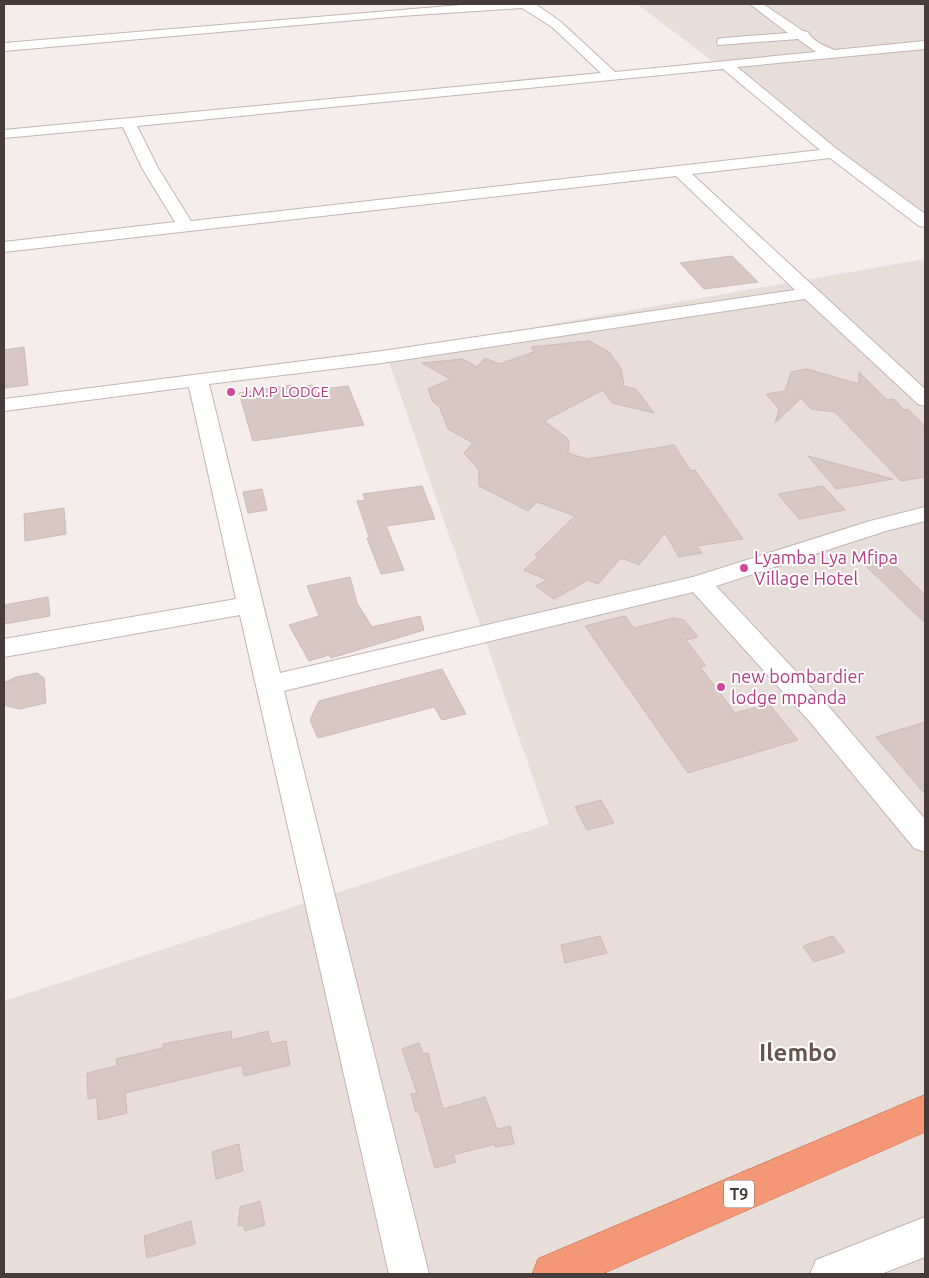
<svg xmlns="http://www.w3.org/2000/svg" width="929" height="1278" viewBox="0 0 929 1278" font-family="Ubuntu,sans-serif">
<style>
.residential{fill:#e7ddd9}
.building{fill:#d8c8c4;stroke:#cfbab4}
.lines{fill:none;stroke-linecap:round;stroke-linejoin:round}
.street-casing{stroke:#c2b5b1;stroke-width:2}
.highway-casing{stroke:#d26747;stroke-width:1}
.street{fill:#fff;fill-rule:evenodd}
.highway{fill:#f39777;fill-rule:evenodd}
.hotel-dot{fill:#d1479c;stroke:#fff;stroke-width:2}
.labels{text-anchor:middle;stroke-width:4;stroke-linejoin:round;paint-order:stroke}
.far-hotel-label{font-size:15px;fill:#b23c85;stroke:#fff;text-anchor:start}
.shield{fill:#fff;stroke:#7e7674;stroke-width:1}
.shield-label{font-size:16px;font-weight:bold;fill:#473c39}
.hotel-label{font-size:18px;fill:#b23c85;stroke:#fff;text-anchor:start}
.near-quarter-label{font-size:24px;font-weight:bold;fill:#695651;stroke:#fff}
</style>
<rect width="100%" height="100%" fill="#f4edeb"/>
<path class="residential" d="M 637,4 L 925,4 L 925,221 Z
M 925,259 L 925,1274 L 4,1274 L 4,1001 L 549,824 L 386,353 Z"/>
<path class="building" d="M 732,256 L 758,282 L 704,289 L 680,263 Z
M 589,341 L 609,352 L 621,368 L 624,386 L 636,389 L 654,413 L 612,403 L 603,390 L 544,421 L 566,437 L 569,442 L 568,453 L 587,459 L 674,445 L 691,471 L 695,470 L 743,539 L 697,546 L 702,553 L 679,557 L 665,533 L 639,565 L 621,558 L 598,584 L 588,580 L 554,599 L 536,586 L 547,580 L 524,570 L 538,557 L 535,555 L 575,516 L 537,502 L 528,511 L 479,486 L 479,470 L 464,453 L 473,443 L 448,429 L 439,406 L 433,402 L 428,389 L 450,379 L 422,363 L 463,359 L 477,367 L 485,358 L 499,364 L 534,352 L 531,347 Z
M 24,347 L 28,385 L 4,388 L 4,350 Z
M 807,369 L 859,384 L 859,372 L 887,400 L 894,399 L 904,410 L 908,409 L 925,426 L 925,477 L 901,481 L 835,412 L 811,409 L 801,398 L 775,423 L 779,409 L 766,394 L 785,391 L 791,372 Z
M 291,385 L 292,388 L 312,385 L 314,390 L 348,386 L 364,425 L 253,441 L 239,393 Z
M 808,456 L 893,479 L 836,489 Z
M 422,486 L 435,519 L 386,526 L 404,570 L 381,574 L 367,538 L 369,537 L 357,501 L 365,500 L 363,494 Z
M 823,486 L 845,510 L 799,519 L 778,494 Z
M 262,489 L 267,510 L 248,513 L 243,492 Z
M 64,508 L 66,534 L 25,541 L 24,514 Z
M 888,558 L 925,595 L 925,623 L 864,564 Z
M 350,577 L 357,603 L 372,627 L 420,616 L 424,630 L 331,658 L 329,655 L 309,661 L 289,625 L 319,616 L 307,586 Z
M 48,597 L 50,616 L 4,624 L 4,605 Z
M 625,616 L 634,628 L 673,618 L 684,620 L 698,637 L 686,640 L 706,666 L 700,667 L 735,713 L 769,704 L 798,740 L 688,773 L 585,626 Z
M 442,669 L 466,714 L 442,720 L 434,707 L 318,738 L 310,720 L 319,701 Z
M 37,673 L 44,678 L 46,703 L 19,709 L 4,705 L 4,683 L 16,677 Z
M 925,722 L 925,794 L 876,737 Z
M 601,800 L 614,823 L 587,830 L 575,807 Z
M 600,936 L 607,953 L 565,963 L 561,945 Z
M 833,936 L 845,952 L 814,962 L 803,946 Z
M 231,1031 L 232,1040 L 268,1031 L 271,1044 L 286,1041 L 290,1065 L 244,1076 L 242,1065 L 125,1093 L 127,1113 L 98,1120 L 97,1097 L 88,1099 L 87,1073 L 117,1066 L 116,1059 L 163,1048 L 163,1044 Z
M 419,1043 L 423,1054 L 428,1053 L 443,1109 L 485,1097 L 497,1129 L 510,1126 L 514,1144 L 495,1147 L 495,1144 L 453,1155 L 456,1162 L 435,1168 L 419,1112 L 416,1112 L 411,1094 L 417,1093 L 402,1049 Z
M 239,1144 L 243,1171 L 216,1179 L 212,1152 Z
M 260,1201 L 265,1225 L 245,1231 L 243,1225 L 238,1226 L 240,1207 Z
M 191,1221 L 195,1244 L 147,1258 L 144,1236 Z"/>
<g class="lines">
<g class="street-casing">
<path id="street" d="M 473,4 L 537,5 L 561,22 L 615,72 L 816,52 L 798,39 L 718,45 L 717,42 L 718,39 L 723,38 L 788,33 L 750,4 L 763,4 L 803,31 L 808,32 C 812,41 825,46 834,50 L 925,41 L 925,49 L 737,67 L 838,150 L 925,214 L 925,227 L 919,226 L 830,158 L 692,174 L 925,389 L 925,406 L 918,404 L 805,299 L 382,363 L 209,384 L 280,673 L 693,577 L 870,521 L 925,507 L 925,521 L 886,531 L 716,586 L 830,708 L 925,819 L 925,852 L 914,848 L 810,722 L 693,592 L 284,691 L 429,1274 L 389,1274 L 240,615 L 4,657 L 4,639 L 236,599 L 189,387 L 4,411 L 4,399 L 382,351 L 795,290 L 676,176 L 4,252 L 4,242 L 175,222 L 142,168 L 123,127 L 4,138 L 4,130 L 601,73 L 552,27 L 522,8 L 401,16 L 4,51 L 4,43 ZM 723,69 L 820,150 L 191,221 L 158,168 L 137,126 Z
M 925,1217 L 925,1257 L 881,1274 L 810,1274 L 816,1260 Z"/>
</g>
<g class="highway-casing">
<path id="highway" d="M 925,1095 L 925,1132 L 602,1274 L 532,1274 L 538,1259 Z"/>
</g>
<use href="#street" class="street"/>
<use href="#highway" class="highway"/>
</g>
<g class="hotel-dot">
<circle cx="231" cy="392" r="5"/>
<circle cx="744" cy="568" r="5"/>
<circle cx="721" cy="687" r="5"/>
</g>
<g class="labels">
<g class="far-hotel-label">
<text x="241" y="397">J.M.P LODGE</text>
</g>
<rect class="shield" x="724" y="1180.5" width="30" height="27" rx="4"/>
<g class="shield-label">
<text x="739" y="1200">T9</text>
</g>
<g class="hotel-label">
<text x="754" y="564">Lyamba Lya Mfipa<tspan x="754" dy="21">Village Hotel</tspan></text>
<text x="731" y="683">new bombardier<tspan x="731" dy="21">lodge mpanda</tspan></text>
</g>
<g class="near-quarter-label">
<text x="798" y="1061">Ilembo</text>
</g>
</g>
<rect width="929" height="1278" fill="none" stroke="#473c39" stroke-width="10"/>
</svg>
